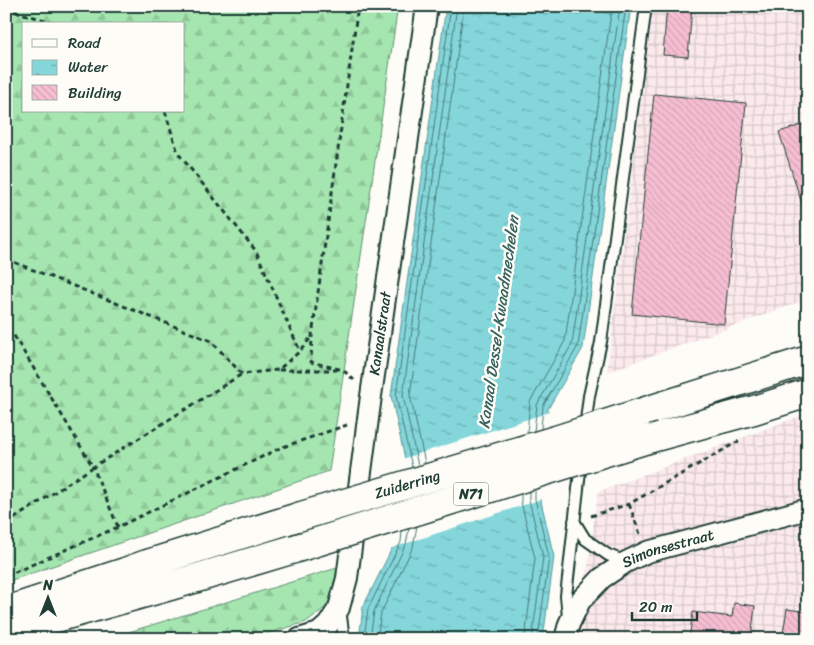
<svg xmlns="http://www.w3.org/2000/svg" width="814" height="645" viewBox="0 0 814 645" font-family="Sriracha,sans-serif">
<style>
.industrial{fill:url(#industrial-grid)}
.forest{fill:url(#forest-firs);stroke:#629272;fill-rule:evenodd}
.water{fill:url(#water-ripples);stroke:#5c9998}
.pier{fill:#fdfcf7}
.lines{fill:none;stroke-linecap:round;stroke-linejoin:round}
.shore{stroke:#477a77;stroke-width:1}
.building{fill:url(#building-back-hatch);stroke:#1f3d34}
.lane-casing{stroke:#1f3d34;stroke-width:14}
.street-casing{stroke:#1f3d34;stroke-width:24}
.highway-casing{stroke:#1f3d34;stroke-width:31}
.path{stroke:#1f3d34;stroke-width:3;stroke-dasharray:5 4;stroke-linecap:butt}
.lane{stroke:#fdfcf7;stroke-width:10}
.street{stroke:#fdfcf7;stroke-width:20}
.highway{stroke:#fdfcf7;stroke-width:28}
.highway-bridge-casing{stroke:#1f3d34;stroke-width:31;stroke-linecap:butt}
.highway-bridge{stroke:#fdfcf7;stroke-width:28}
.labels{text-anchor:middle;stroke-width:5;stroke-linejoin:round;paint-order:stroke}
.shield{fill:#fdfcf7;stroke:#62766e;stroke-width:1}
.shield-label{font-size:14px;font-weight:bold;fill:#1f3d34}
.street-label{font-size:15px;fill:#1f3d34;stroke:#fdfcf7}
.water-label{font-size:16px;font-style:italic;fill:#38635e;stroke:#fdfcf7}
</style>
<defs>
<pattern id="industrial-grid" width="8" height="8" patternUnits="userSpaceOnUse" patternTransform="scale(1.25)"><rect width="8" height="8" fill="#fbe9ec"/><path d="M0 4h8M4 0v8" fill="none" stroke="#d7c9cb"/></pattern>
<pattern id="forest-firs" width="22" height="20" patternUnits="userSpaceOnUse" patternTransform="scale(1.25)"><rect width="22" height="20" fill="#a5e6b0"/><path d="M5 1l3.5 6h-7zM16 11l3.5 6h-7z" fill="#8ec698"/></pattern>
<pattern id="water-ripples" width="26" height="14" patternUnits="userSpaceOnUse" patternTransform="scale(1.25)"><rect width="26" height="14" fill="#84d6db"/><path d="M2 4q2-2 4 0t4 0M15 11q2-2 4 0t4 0" fill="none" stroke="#6bafb2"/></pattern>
<pattern id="building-back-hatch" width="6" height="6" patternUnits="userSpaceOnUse" patternTransform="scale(1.25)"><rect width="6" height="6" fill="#f7bed2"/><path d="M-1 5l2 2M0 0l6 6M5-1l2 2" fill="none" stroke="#d3a4b5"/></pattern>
</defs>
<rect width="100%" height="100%" fill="#fdfcf7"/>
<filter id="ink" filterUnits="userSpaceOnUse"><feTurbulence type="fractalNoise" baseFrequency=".02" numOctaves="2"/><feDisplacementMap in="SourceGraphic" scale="10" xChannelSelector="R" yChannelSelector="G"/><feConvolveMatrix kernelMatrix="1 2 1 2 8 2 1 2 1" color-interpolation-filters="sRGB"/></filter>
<g filter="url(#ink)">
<path class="industrial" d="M 653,6 L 808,6 L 808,299 L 607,372 Z
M 808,413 L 808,639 L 578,639 L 598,492 Z"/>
<path class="forest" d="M 6,6 L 398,6 L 329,471 L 6,582 ZM 24,24 L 184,24 L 184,111 L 24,111 Z
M 337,568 L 334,591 L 326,607 L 306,622 L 250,639 L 106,639 Z"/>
<path class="water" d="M 446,6 L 631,6 L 583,348 L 548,409 L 540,497 L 554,557 L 543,639 L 359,639 L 363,607 L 396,540 L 407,468 L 391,396 Z"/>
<path class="pier" d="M 550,412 L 542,499 L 389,549 L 394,539 L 404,468 L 402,459 Z"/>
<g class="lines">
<path class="shore" d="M 541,429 L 543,406 L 578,346 L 626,6
M 534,431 L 537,405 L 572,344 L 620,6
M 527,433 L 530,402 L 565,341 L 612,6
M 425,463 L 410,395 L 464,6
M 418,466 L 403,395 L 457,6
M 412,467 L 396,396 L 451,6
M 535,490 L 535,499 L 549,557 L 538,639
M 529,492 L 529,500 L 543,557 L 532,639
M 521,494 L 521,502 L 535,558 L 525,639
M 364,639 L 368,609 L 401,542 L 402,531
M 370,639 L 374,611 L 406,544 L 409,529
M 377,639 L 381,613 L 413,547 L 417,526"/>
</g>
<path class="building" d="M 667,6 L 692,6 L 688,57 L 663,55 Z
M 654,94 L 746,103 L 724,324 L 632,314 Z
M 808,123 L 808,209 L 804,210 L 779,132 Z
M 734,603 L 755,606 L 751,639 L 689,639 L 693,612 L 732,617 Z
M 787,609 L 808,612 L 808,639 L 782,639 Z"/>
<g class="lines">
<g class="lane-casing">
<path id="lane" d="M 585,428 L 589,396 L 601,342 L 646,6
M 574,521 L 585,539 L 608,555 L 626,562
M 340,609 L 344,639
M 568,617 L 566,596 L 581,462"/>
</g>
<g class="street-casing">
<g id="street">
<path id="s1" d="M 299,639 L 319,633 L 328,625 L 339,608 L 347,578 L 371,396 L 427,6"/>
<path id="s2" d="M 565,639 L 569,624 L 580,601 L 602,578 L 626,562 L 647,552 L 808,509"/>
</g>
</g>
<g class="highway-casing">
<path id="highway" d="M 652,409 L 808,360
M 648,439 L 754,410 L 808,393
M 6,611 L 125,572 L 147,564 L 298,517
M 6,632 L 170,586 L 294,549"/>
</g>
<path class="path" d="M 6,9 L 59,24
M 165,111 L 178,153 L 256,251 L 300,351
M 6,259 L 211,341 L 242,374 L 278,370 L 300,351 L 312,336
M 6,332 L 13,334 L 93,467 L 6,524
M 279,370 L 337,370
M 354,380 L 343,370 L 311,362 L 312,336 L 358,6
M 629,504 L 640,534
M 591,516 L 629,504 L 739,441
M 118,527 L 93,467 L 242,374
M 6,576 L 118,527 L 280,448 L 347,425"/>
<use href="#lane" class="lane"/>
<use href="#street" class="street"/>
<use href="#highway" class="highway"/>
<g class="highway-bridge-casing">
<g id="highway-bridge">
<path id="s3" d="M 298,517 L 559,439 L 652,409"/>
<path d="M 294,549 L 648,439"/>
</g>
</g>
<use href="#highway-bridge" class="highway-bridge"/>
</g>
</g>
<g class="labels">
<rect class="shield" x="453.5" y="482.5" width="35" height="23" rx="4"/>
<g class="shield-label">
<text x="471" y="499">N71</text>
</g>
<g class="street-label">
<text dy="5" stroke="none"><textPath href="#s1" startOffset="331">Kanaalstraat</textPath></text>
<text dy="5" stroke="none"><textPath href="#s3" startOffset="114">Zuiderring</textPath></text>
<text dy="5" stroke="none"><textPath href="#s2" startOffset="146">Simonsestraat</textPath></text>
</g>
<g class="water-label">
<text transform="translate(498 322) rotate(-82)" y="6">Kanaal Dessel-Kwaadmechelen</text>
</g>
</g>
<rect width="814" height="645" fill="none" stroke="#fdfcf7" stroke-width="25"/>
<rect x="12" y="12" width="789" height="620" fill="none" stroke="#1f3d34" stroke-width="2" filter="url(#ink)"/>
<rect x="22" y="22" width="162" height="90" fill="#fdfcf7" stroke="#a4b0a9"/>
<rect x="32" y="39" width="25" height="8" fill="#fdfcf7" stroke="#a4b0a9"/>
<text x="68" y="48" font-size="15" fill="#1f3d34">Road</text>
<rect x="32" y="60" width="25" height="15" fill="url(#water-ripples)" stroke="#a4b0a9"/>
<text x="68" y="72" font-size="15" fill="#1f3d34">Water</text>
<rect x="32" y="85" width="25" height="15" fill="url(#building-back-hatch)" stroke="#a4b0a9"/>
<text x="68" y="98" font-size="15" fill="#1f3d34">Building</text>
<g transform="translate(48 598)" stroke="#fdfcf7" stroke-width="4" paint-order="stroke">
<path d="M0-4L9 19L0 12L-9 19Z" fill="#1f3d34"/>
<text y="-8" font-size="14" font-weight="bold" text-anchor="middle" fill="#1f3d34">N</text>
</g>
<path d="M632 612v8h65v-8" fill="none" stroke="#1f3d34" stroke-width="2.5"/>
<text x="639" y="612" font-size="15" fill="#1f3d34" stroke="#fdfcf7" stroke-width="4" paint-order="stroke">20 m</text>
</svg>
